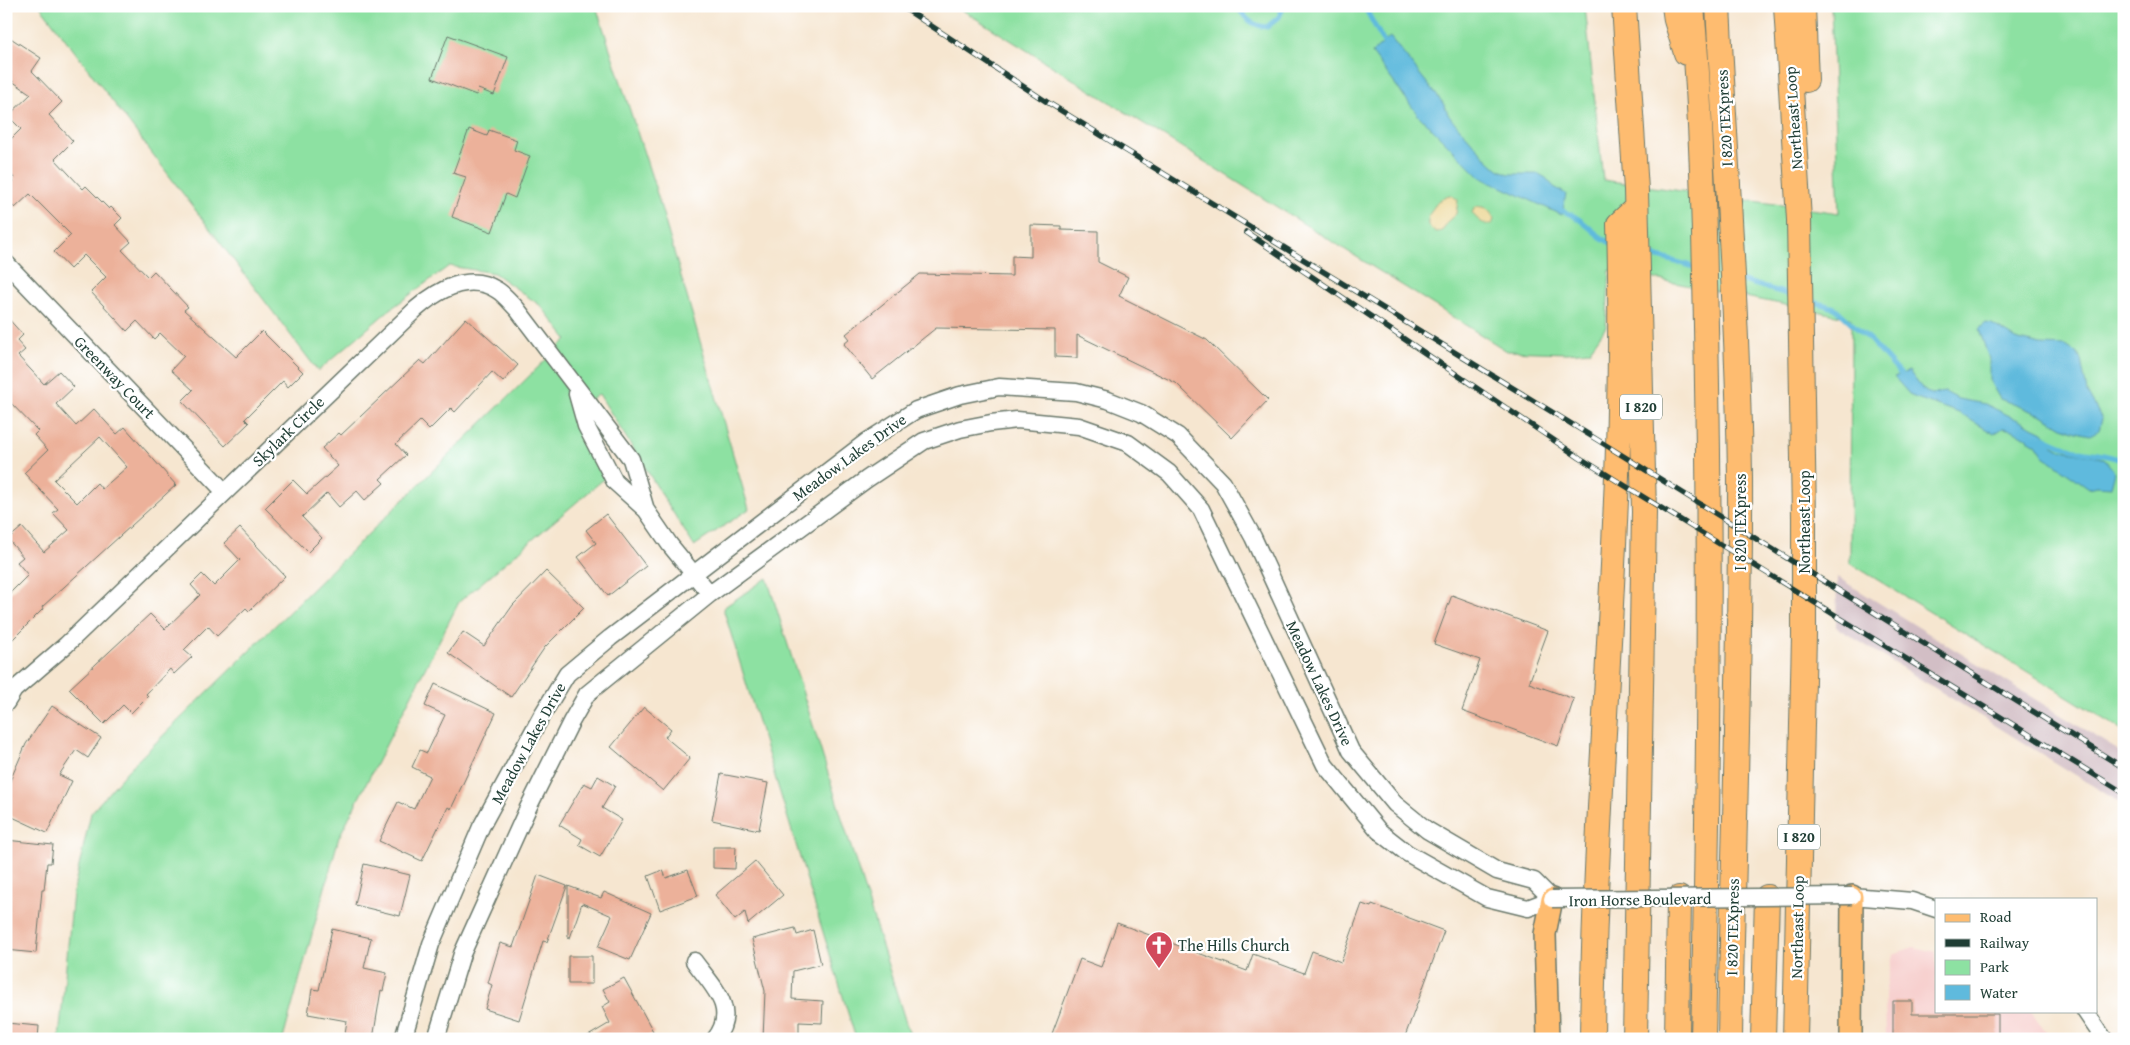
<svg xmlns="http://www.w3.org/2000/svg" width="2130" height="1045" viewBox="0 0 2130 1045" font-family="'Gentium Book Plus',serif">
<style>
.built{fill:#f7d0cf}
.industrial{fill:#d2bec5}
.green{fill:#8de1a2;stroke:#568f6b}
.sand{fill:#eeda9e;stroke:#868c69}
.water{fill:#5fbadd;stroke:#3f7c88}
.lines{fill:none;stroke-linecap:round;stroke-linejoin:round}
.stream{stroke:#5fbadd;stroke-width:5}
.building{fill:#ecb19a;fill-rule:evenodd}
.minor-casing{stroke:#6a786b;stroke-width:19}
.major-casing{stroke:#6a786b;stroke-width:24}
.highway-casing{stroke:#6a786b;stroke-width:26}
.minor{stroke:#fff;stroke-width:16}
.major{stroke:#febc70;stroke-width:21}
.highway{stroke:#febc70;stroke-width:24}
.rail-casing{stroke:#1f3d34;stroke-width:5.5}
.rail{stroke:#fff;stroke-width:4;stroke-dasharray:11;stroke-linecap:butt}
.minor-bridge-casing{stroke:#6a786b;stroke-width:19;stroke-linecap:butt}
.minor-bridge{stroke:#fff;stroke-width:16}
.labels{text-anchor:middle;stroke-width:4.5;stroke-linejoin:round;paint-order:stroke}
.shield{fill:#fff;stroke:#627771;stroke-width:1}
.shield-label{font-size:15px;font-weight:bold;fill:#1f3d34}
.street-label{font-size:16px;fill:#1f3d34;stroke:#fff}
.poi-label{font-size:16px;fill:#1f3d34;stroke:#fff;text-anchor:start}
</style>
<rect width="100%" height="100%" fill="#fff"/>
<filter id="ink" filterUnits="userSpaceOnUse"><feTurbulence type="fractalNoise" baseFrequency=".02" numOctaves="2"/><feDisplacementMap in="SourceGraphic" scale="10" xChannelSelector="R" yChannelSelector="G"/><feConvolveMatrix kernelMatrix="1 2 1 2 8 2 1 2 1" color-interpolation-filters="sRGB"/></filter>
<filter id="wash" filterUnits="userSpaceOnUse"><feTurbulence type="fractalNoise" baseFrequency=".0096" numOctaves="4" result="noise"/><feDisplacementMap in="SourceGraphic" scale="20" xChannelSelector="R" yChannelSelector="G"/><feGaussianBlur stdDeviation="1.12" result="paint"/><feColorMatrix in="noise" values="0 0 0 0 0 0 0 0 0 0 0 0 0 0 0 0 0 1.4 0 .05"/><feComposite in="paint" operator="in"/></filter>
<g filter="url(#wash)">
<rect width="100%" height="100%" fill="#f6e6d0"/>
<path class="built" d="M 1914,947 L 1936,952 L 1936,1011 L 2031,1011 L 2051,1039 L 1886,1039 L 1885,993 L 1893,954 Z"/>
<path class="industrial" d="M 1837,577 L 2124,754 L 2124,805 L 1836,627 Z"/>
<path class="green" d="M 40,6 L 596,6 L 655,187 L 749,509 L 694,546 L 599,394 L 574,414 L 604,479 L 459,602 L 339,837 L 283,1039 L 59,1039 L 73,893 L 91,813 L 128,770 L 567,339 L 541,306 L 494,273 L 449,266 L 388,311 L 318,371 Z
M 956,6 L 1585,6 L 1603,180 L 1839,213 L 1831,6 L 2124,6 L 2124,731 L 1850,563 L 1851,318 L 1610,270 L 1606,327 L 1589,351 L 1567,353 L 1507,351 Z
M 767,578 L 911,1039 L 856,1039 L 723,608 Z"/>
<path class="sand" d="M 1451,195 L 1458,200 L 1456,214 L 1448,221 L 1443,230 C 1437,234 1431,231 1428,225 C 1426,214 1440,195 1451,195 Z
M 1476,207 C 1484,205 1491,211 1494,219 L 1492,225 C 1484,226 1475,218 1472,212 Z"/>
<path class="water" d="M 1390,37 L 1443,103 L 1449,116 L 1488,160 L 1498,169 L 1509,174 L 1539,174 L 1546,178 L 1554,187 L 1566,194 L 1562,215 L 1480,177 L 1418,115 L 1372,53 Z
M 1986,323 L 1992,324 L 2018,340 L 2041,345 L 2066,346 L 2078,354 L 2081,360 L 2087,392 L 2102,419 L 2099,430 L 2090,435 L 2077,432 L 2062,427 L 2042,415 L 2000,399 L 1989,380 L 1989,359 L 1979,329 Z
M 1909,371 L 1924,391 L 1932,394 L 1945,392 L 1958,399 L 1985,404 L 2043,432 L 2052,444 L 2062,450 L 2096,456 L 2105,460 L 2115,472 L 2111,487 L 2097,486 L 2089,488 L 2044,456 L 2036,444 L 2013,430 L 2003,428 L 1994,434 L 1959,413 L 1911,396 L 1894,377 Z"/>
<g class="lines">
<path class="stream" d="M 1237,6 C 1245,18 1252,26 1267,27 L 1279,17 L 1284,6
M 1364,6 L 1387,48
M 1558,209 C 1565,212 1571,214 1577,218 C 1590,226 1598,239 1614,244
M 1644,253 L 1698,268
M 1740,280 L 1794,296
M 1807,300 L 1835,308 L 1871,341 L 1905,379
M 2044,437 C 2056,443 2068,449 2081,451 C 2096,454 2109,455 2124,461"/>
</g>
<g id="blocks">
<path class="building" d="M 6,35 L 41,58 L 32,71 L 62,102 L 49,115 L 73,141 L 55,159 L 83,189 L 86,186 L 109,209 L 111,207 L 122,218 L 115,225 L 131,242 L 122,250 L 148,277 L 154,271 L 188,307 L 184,310 L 236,357 L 262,331 L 303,372 L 288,387 L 283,381 L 245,419 L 249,423 L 225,446 L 182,401 L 193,390 L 171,370 L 184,356 L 160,333 L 154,339 L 137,321 L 127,331 L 91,292 L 106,277 L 84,255 L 70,269 L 54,252 L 71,235 L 30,194 L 15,208 L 6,200 L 6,187 L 15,179 L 6,169 L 6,144 L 21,129 L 8,116 L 31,94 L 6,77 Z
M 448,35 L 508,57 L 494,95 L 478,89 L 476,95 L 432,78 Z
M 469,129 L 487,136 L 489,130 L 517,140 L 514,150 L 530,156 L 515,198 L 506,194 L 492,232 L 452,217 L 466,177 L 453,173 Z
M 1031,225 L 1061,226 L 1061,230 L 1098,231 L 1098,262 L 1128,277 L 1119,296 L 1207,340 L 1268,400 L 1232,438 L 1176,383 L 1077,335 L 1077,358 L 1055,357 L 1055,330 L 936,328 L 872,379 L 844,344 L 850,339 L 846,334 L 920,274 L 1012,276 L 1012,256 L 1031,257 Z
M 6,316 L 23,335 L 17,341 L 25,350 L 18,356 L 44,384 L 59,371 L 74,387 L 56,404 L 76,426 L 94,409 L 117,434 L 125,427 L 176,485 L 42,607 L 43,609 L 6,646 L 6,597 L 28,575 L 17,562 L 23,557 L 8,539 L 22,527 L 44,552 L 69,530 L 53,513 L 58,509 L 24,473 L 48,450 L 34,435 L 38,431 L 6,398 ZM 100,437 L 127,467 L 102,489 L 97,483 L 77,503 L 54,480 Z
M 466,318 L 518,365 L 503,382 L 492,372 L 455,412 L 451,408 L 429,430 L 420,421 L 396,444 L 406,455 L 380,479 L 384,483 L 365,500 L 357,491 L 339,507 L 327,493 L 302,517 L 322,538 L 308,552 L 265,508 L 293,480 L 307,494 L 338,466 L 322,448 L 339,433 L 341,435 L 420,360 L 425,364 Z
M 606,514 L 646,566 L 608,596 L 578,557 L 596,543 L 586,530 Z
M 240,528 L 285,576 L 249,611 L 246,608 L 217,636 L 208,626 L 184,650 L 192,657 L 174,674 L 170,669 L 146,694 L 148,696 L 131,713 L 123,705 L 104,724 L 69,689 L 150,614 L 165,629 L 200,595 L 191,585 L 202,574 L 214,586 L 240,560 L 224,543 Z
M 546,571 L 584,608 L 545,647 L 511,697 L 448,653 L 463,632 L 484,646 L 513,605 Z
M 1452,595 L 1548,631 L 1529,683 L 1574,699 L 1558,746 L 1462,711 L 1480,660 L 1434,644 Z
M 435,684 L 496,713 L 451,809 L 448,807 L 422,861 L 379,841 L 398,802 L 414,809 L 430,776 L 412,767 L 420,750 L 427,753 L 445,715 L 425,706 Z
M 52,706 L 101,738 L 88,758 L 76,750 L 59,775 L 72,781 L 47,833 L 6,814 L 6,790 L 26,744 Z
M 644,707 L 671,729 L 665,737 L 690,758 L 663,791 L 611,747 Z
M 721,774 L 768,783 L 759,830 L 712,820 Z
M 598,776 L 615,786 L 602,808 L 622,820 L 600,857 L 579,845 L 582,839 L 559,825 L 584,783 L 592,787 Z
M 6,840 L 53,845 L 51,863 L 47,863 L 44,890 L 42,890 L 36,953 L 6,950 Z
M 713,847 L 736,847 L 735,869 L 713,868 Z
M 755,861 L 783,895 L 748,924 L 745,912 L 735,920 L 715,895 Z
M 364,864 L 410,875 L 400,916 L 355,905 Z
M 663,870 L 666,878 L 688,870 L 698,896 L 660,910 L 648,876 Z
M 538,875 L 567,886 L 547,942 L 543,941 L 519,1020 L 485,1009 L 492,985 L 488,983 L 500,943 L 513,947 Z
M 568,886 L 601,898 L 604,892 L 651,913 L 630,960 L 598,947 L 612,916 L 582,903 L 570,938 L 568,937 Z
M 1362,904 L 1371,907 L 1372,904 L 1444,931 L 1404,1039 L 1050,1039 L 1080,959 L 1101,967 L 1117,923 L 1247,971 L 1253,954 L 1304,973 L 1312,951 L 1341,962 Z
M 795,928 L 797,935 L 813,930 L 821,964 L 793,971 L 792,999 L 823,1001 L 822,1023 L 799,1022 L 799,1039 L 763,1039 L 765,991 L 752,939 Z
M 332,929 L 371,938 L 364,968 L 387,973 L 383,991 L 381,990 L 373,1039 L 344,1039 L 347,1021 L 308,1014 L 312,989 L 319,990 Z
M 568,956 L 592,956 L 592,984 L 568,984 Z
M 624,978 L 654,1033 L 643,1039 L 583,1039 L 610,1023 L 602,1007 L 610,1002 L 603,989 Z
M 1893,1001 L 1912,1001 L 1912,1014 L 1998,1014 L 1998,1039 L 1893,1039 Z
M 6,1023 L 39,1026 L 38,1039 L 6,1039 Z"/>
</g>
</g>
<g filter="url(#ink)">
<use href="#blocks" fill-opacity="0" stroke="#6a786b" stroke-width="1"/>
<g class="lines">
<g class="minor-casing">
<path id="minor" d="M 6,263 L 224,491
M 577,394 L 586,426 L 615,482 L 646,510 L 670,545 L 710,594
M 6,703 L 14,690 L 66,645 L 416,309 C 438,290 469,272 497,290 C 504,294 511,303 517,309 L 631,459 L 646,510
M 1852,896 L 1912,901 L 1936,909
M 694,961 C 712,986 739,1009 715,1039
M 2085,1011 L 2104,1039
M 403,1039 L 431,944 L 481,827 L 542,715 L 567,674 L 610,638 L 866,442 L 916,410 L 960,395 L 999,387 L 1076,392 L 1108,400 L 1141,413 L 1178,436 L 1223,483 L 1253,537 L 1351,751 L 1395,804 L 1427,830 L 1497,871 L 1534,881 L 1552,899 L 1528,908 L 1487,898 L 1407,853 L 1379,831 L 1325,765 L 1201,509 L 1169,473 L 1128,443 L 1079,426 L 1017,420 L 991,423 L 960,429 L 924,441 L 867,479 L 710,594 L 587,694 L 571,722 L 528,808 L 462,954 L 436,1039"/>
</g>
<g class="major-casing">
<path id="major" d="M 1548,1039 L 1545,934 L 1552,899
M 1851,1039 L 1852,896"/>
</g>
<g class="highway-casing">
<path id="highway" d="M 1624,6 L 1636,190 L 1644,512 L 1635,1039
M 1674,6 L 1676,20 L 1686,53
M 1692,6 C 1703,132 1705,259 1707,385 C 1711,603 1708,821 1703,1039
M 1718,6 C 1726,163 1738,321 1740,478 C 1741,665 1733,852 1730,1039
M 1786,6 L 1799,220 L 1804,518 L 1804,635 L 1795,1039
M 1803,6 L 1806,80
M 1592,1039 C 1595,767 1627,496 1619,224 L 1636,208
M 1677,1039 L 1679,898
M 1763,1039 L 1767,897"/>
</g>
<use href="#minor" class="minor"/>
<use href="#major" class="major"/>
<use href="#highway" class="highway"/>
<g class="rail-casing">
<path id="rail" d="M 901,6 L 1047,102 L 1596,439 L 2124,768
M 1246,232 L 1580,458 L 2124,793"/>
</g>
<use href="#rail" class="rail"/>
<g class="minor-bridge-casing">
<path id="minor-bridge" d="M 1552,899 L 1852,896"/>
</g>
<use href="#minor-bridge" class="minor-bridge"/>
</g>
</g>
<defs>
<g id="church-pin" transform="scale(1.4375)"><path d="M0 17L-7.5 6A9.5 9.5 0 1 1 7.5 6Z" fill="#d1495b" stroke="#fff"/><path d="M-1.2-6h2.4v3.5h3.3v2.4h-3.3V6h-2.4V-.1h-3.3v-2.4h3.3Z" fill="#fff"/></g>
</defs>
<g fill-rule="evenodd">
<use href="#church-pin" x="1159" y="945"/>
</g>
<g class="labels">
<g class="shield">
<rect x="1620" y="394.5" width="42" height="25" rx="4"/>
<rect x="1778" y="824.5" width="42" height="25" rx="4"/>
</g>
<g class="shield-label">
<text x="1641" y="412">I 820</text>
<text x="1799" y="842">I 820</text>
</g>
<g class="street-label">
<text transform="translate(1724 118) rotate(-93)" y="6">I 820 TEXpress</text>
<text transform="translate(1793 118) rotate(-94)" y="6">Northeast Loop</text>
<text transform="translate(115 377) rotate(46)" y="6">Greenway Court</text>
<text transform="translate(288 431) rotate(-44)" y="6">Skylark Circle</text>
<text transform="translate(849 457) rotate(-36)" y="6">Meadow Lakes Drive</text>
<text transform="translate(1740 522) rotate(-90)" y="6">I 820 TEXpress</text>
<text transform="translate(1804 522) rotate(-90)" y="6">Northeast Loop</text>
<text transform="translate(1320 683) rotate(65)" y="6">Meadow Lakes Drive</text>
<text transform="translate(528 743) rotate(-61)" y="6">Meadow Lakes Drive</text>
<text transform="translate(1640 899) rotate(-1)" y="6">Iron Horse Boulevard</text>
<text transform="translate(1732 927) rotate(-89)" y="6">I 820 TEXpress</text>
<text transform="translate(1797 927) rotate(-89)" y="6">Northeast Loop</text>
</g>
<g class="poi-label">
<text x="1178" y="951">The Hills Church</text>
</g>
</g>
<rect width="2130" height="1045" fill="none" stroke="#fff" stroke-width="25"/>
<rect x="1935" y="898" width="162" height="115" fill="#ffffff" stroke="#a5b1ae"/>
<rect x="1945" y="914" width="25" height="8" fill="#febc70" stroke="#a5b1ae"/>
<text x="1980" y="922" font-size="15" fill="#1f3d34">Road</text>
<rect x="1945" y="939" width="25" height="8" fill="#1f3d34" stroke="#a5b1ae"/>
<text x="1980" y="948" font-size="15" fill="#1f3d34">Railway</text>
<rect x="1945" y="960" width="25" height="15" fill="#8de1a2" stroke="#a5b1ae"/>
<text x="1980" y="972" font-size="15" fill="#1f3d34">Park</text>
<rect x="1945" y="985" width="25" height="15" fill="#5fbadd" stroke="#a5b1ae"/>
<text x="1980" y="998" font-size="15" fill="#1f3d34">Water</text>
</svg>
